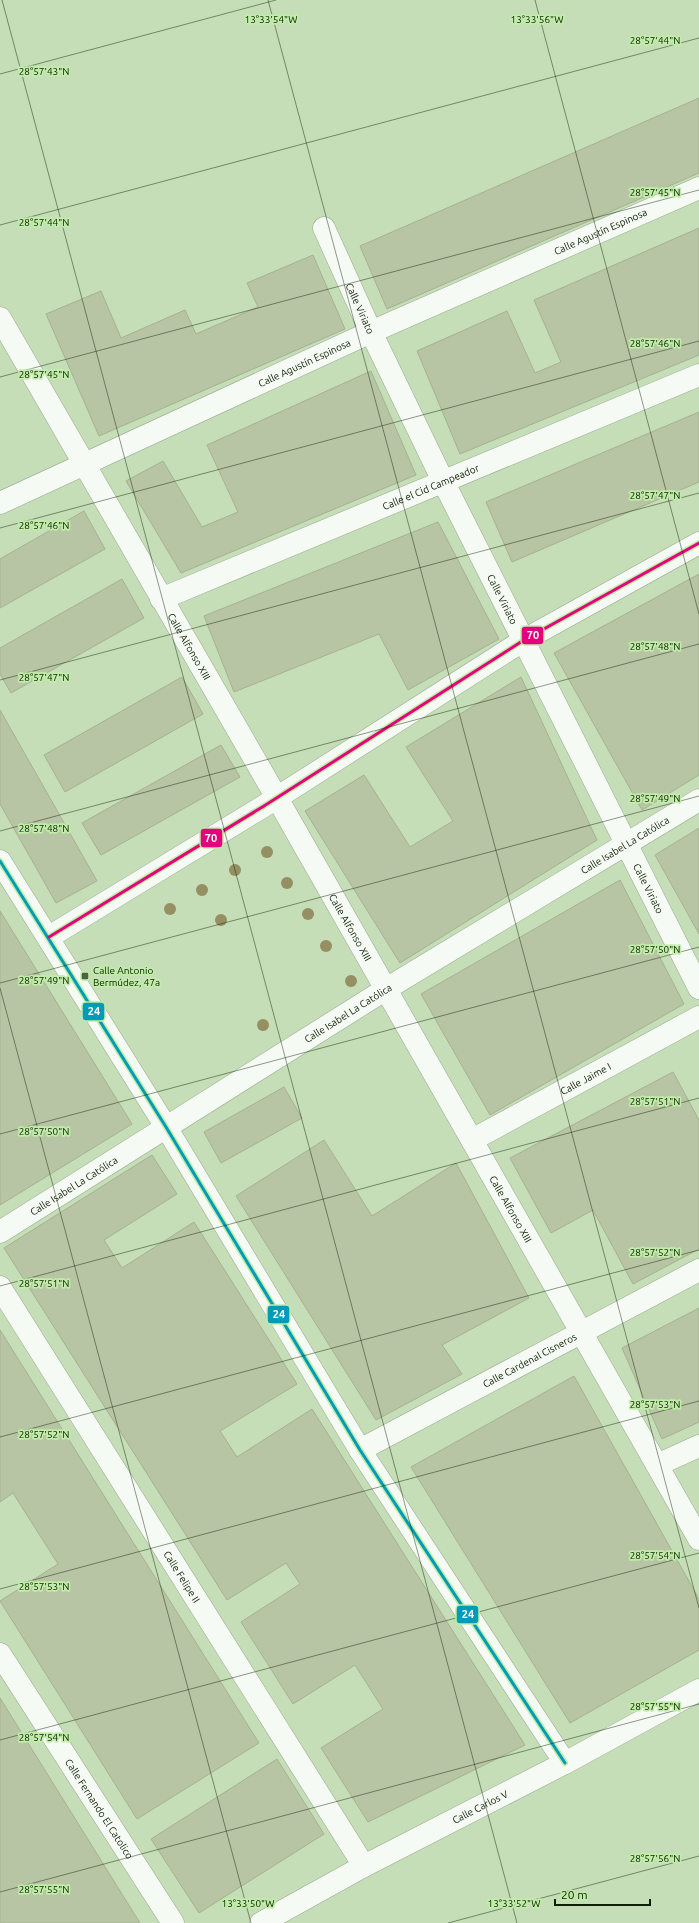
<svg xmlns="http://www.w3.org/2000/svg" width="699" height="1923" viewBox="0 0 699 1923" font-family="Ubuntu,sans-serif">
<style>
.building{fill:#b8c5a4;stroke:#a5b190}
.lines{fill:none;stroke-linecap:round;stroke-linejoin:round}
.minor-casing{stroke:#97aa8c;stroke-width:23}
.minor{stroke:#f6faf4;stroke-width:22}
.bus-1-casing{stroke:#c0eda8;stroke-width:6}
.bus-2-casing{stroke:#c0eda8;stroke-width:6}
.bus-1{stroke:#019bba;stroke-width:3}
.bus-2{stroke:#e5007d;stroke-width:3}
.tree{fill:#958f62}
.ticks{fill:none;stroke:#0e1e04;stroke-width:1;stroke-opacity:0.45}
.poi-dot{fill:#4e6143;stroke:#c0eda8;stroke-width:1.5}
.labels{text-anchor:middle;stroke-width:3.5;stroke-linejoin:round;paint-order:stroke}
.street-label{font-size:10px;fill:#0e1e04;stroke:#c0eda8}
.poi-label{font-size:10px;fill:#0e1e04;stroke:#c0eda8;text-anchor:start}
.ticks-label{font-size:10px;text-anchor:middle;fill:#0e1e04;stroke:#c0eda8;stroke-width:3.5;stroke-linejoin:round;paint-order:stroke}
.line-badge{stroke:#c0eda8;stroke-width:1.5}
.badge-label{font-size:11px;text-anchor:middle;font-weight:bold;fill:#fff}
</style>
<rect width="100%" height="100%" fill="#c5deb7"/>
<path class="building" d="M 699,98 L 699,173 L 387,309 L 360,246 Z
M 699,228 L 699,355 L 460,454 L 417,351 L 507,311 L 535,373 L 561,362 L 534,300 Z
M 313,255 L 345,329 L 99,436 L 46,314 L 101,291 L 121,338 L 185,310 L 196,334 L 258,307 L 247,283 Z
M 371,371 L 416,475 L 181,573 L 126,481 L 163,461 L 202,527 L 238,512 L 207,445 Z
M 699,412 L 699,482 L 512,562 L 486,502 Z
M 84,511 L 105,549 L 0,608 L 0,559 Z
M 438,522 L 499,639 L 408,690 L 379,634 L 234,692 L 204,616 Z
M 699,574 L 699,775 L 642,810 L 554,653 Z
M 122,579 L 144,618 L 11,693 L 0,674 L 0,648 Z
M 182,677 L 203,714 L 65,792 L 44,755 Z
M 521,677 L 597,840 L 400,963 L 305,811 L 364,775 L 410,847 L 453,821 L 406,747 Z
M 0,710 L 97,881 L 56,903 L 0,804 Z
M 221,745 L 240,777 L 101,855 L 82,823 Z
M 699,828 L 699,934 L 655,855 Z
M 620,880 L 684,1004 L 490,1115 L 421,994 Z
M 0,911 L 132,1124 L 0,1205 Z
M 673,1072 L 699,1120 L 699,1249 L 633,1284 L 593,1210 L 551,1233 L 510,1158 Z
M 284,1087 L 302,1118 L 221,1163 L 204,1132 Z
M 324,1140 L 372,1216 L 456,1163 L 529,1298 L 442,1345 L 462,1374 L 376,1420 L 236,1196 Z
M 152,1155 L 177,1194 L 104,1240 L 122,1268 L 194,1222 L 297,1384 L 220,1431 L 237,1457 L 312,1409 L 525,1745 L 368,1822 L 321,1748 L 383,1709 L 355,1665 L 293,1704 L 241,1622 L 300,1584 L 286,1563 L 227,1600 L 4,1248 Z
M 699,1308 L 699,1422 L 662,1439 L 622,1348 Z
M 0,1330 L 259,1743 L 137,1819 L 0,1601 L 58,1564 L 13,1493 L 0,1502 Z
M 574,1376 L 699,1599 L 699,1650 L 570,1723 L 411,1467 Z
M 0,1698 L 140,1923 L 0,1923 Z
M 277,1759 L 324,1834 L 199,1913 L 151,1839 Z"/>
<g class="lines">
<g class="minor-casing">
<g id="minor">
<path id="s1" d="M 324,228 L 371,332 L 443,481 L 699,988"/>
<path id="s2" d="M 0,318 L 277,798 L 699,1539"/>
<path id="s3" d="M 0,503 L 371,332 L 699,188"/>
<path id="s4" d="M 161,599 L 699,375"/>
<path d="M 0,861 L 166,1127 L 360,1450 L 565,1763"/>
<path d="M 49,937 L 264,806 L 524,640 L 699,543"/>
<path id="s5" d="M 472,1140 L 699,1017"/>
<path id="s6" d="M 0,1232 L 386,989 L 699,800"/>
<path id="s7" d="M 0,1287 L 364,1866"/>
<path id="s8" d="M 360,1450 L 699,1270"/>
<path d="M 657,1465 L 699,1446"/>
<path id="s9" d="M 0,1654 L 173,1923"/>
<path id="s10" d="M 261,1923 L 364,1866 L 565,1763 L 699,1690"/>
</g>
</g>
<use href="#minor" class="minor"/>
<g class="bus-1-casing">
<path id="bus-1" d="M 0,861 L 166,1127 L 360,1450 L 565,1763"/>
</g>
<g class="bus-2-casing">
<path id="bus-2" d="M 49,937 L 264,806 L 524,640 L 699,543"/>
</g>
<use href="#bus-1" class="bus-1"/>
<use href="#bus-2" class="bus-2"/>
</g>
<g class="tree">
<circle cx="267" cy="852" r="6"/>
<circle cx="235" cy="870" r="6"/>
<circle cx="287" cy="883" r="6"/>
<circle cx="202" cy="890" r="6"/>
<circle cx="170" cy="909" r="6"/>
<circle cx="308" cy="914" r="6"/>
<circle cx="221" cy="920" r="6"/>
<circle cx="326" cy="946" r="6"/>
<circle cx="351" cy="981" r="6"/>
<circle cx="263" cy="1025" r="6"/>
</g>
<path class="ticks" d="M 2,0 L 517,1923M 268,0 L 699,1608M 535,0 L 699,614M 0,74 L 276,0M 0,225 L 699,38M 0,377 L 699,190M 0,528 L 699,341M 0,680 L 699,493M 0,831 L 699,644M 0,983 L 699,796M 0,988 L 251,1923M 0,1134 L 699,947M 0,1286 L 699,1098M 0,1437 L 699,1250M 0,1589 L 699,1401M 0,1740 L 699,1553M 0,1892 L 699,1704M 448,1923 L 699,1856"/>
<rect class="poi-dot" x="81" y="972" width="8" height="8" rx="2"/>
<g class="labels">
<g class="street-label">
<text dy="4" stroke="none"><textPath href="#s3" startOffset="659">Calle Agustín Espinosa</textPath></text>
<text dy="4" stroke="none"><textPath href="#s1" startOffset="88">Calle Viriato</textPath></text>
<text dy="4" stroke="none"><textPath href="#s3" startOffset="335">Calle Agustín Espinosa</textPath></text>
<text dy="4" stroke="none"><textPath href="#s4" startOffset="292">Calle el Cid Campeador</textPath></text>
<text dy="4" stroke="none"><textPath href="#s1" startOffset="412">Calle Viriato</textPath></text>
<text dy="4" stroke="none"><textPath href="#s2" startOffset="379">Calle Alfonso XIII</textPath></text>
<text dy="4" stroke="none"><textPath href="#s6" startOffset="735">Calle Isabel La Católica</textPath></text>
<text dy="4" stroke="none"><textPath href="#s1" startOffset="736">Calle Viriato</textPath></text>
<text dy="4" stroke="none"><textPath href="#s2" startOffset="703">Calle Alfonso XIII</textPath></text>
<text dy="4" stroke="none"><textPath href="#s6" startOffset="411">Calle Isabel La Católica</textPath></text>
<text dy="4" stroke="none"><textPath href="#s5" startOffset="129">Calle Jaime I</textPath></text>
<text dy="4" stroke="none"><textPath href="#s6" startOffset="87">Calle Isabel La Católica</textPath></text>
<text dy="4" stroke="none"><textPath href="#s2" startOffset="1027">Calle Alfonso XIII</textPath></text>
<text dy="4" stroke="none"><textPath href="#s8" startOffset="192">Calle Cardenal Cisneros</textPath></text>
<text dy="4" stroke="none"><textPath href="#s7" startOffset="342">Calle Felipe II</textPath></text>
<text dy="4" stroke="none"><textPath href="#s10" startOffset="248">Calle Carlos V</textPath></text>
<text dy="4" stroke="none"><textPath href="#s9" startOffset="184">Calle Fernando El Catolico</textPath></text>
</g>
<g class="poi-label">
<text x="93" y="974">Calle Antonio<tspan x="93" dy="12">Bermúdez, 47a</tspan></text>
</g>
</g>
<g class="ticks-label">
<text x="271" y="23">13°33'54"W</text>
<text x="537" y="23">13°33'56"W</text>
<text x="655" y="44">28°57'44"N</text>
<text x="44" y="75">28°57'43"N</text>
<text x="655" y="196">28°57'45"N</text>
<text x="44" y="226">28°57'44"N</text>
<text x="655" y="347">28°57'46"N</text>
<text x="44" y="378">28°57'45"N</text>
<text x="655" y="499">28°57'47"N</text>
<text x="44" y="529">28°57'46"N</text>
<text x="655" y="650">28°57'48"N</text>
<text x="44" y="681">28°57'47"N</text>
<text x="655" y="802">28°57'49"N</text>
<text x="44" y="832">28°57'48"N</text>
<text x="655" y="953">28°57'50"N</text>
<text x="44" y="984">28°57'49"N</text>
<text x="655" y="1105">28°57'51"N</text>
<text x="44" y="1135">28°57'50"N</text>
<text x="655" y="1256">28°57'52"N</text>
<text x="44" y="1287">28°57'51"N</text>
<text x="655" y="1408">28°57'53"N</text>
<text x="44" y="1438">28°57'52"N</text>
<text x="655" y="1559">28°57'54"N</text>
<text x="44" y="1590">28°57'53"N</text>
<text x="655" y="1710">28°57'55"N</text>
<text x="44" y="1741">28°57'54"N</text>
<text x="655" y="1862">28°57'56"N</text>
<text x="44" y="1893">28°57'55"N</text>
<text x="248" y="1907">13°33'50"W</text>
<text x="514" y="1907">13°33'52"W</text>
</g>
<g class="line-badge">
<rect x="521" y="626" width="23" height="19" rx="4" fill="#e5007d"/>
<rect x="200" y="828" width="23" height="20" rx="4" fill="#e5007d"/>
<rect x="82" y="1002" width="23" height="19" rx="4" fill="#019bba"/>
<rect x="267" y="1305" width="23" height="19" rx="4" fill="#019bba"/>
<rect x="456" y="1605" width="23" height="19" rx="4" fill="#019bba"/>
</g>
<g class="badge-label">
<text x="533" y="639">70</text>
<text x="211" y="842">70</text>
<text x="94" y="1015">24</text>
<text x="279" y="1318">24</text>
<text x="468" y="1618">24</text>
</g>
<path d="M555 1899v6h95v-6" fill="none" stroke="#0e1e04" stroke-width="2"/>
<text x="561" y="1899" font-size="12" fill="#0e1e04" stroke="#c0eda8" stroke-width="3" paint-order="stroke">20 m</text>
</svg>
